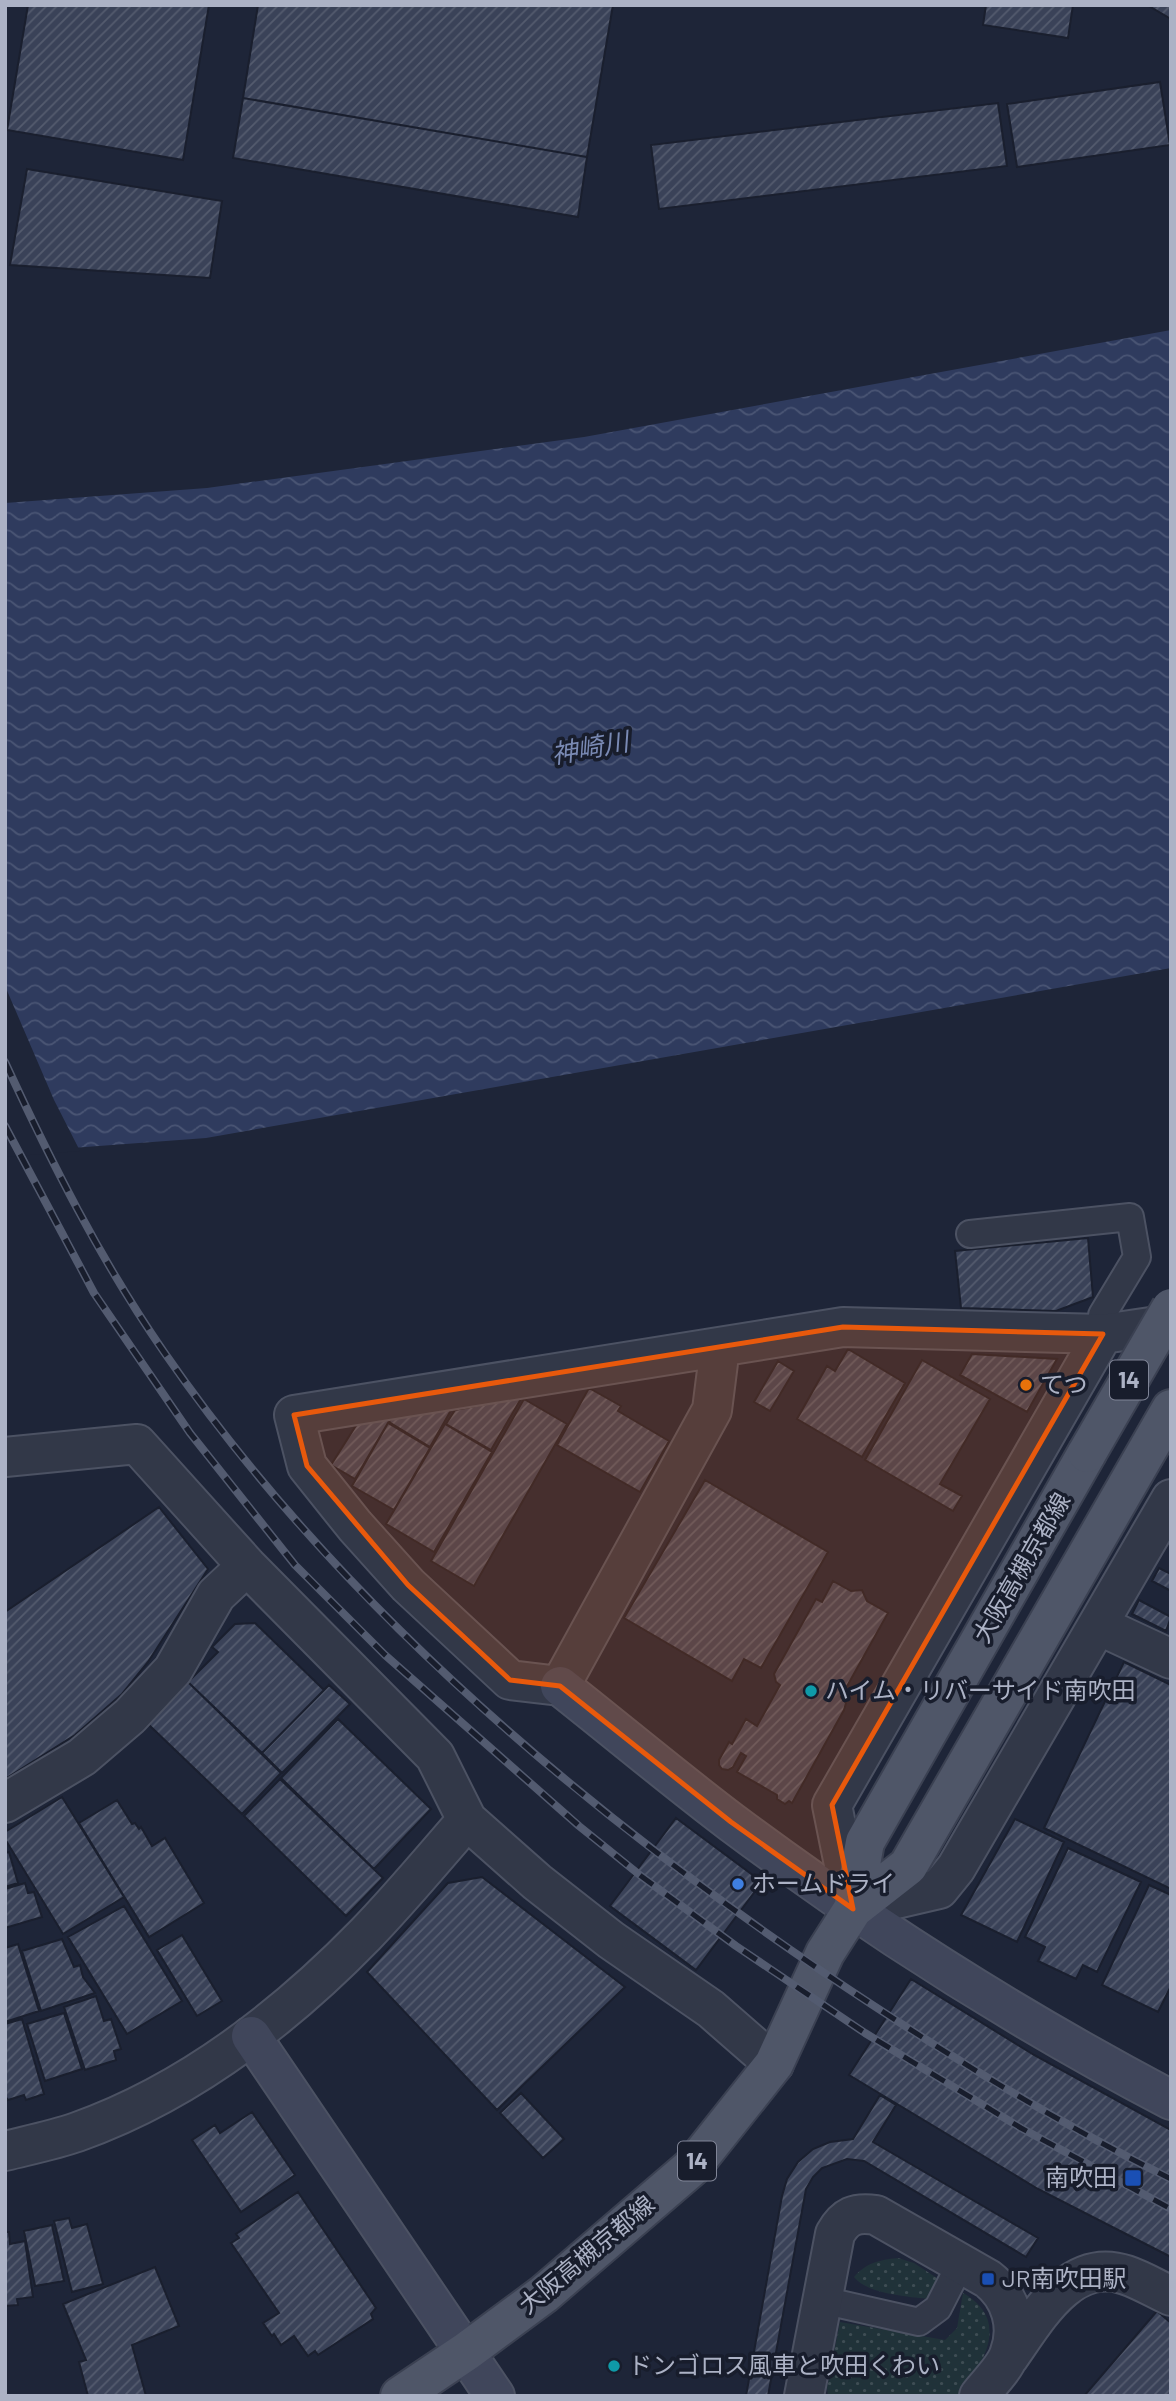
<svg xmlns="http://www.w3.org/2000/svg" width="1176" height="2401" viewBox="0 0 1176 2401" font-family="Barlow,'Noto Sans JP',sans-serif">
<style>
.green{fill:url(#green-dots)}
.water{fill:url(#water-waves)}
.pier{fill:#1e2538}
.building{fill:url(#building-hatch);stroke:#1a1f2e;stroke-width:2}
.lines{fill:none;stroke-linecap:round;stroke-linejoin:round}
.lane-casing{stroke:#4c5263;stroke-width:30}
.street-casing{stroke:#4c5263;stroke-width:42}
.secondary-casing{stroke:#4c5263;stroke-width:42}
.primary-casing{stroke:#3b4152;stroke-width:42}
.lane{stroke:#323848;stroke-width:26}
.street{stroke:#323848;stroke-width:38}
.secondary{stroke:#40465b;stroke-width:38}
.primary{stroke:#4f5668;stroke-width:38}
.rail-casing{stroke:#535b70;stroke-width:8}
.rail{stroke:#181d2c;stroke-width:5;stroke-dasharray:16;stroke-linecap:butt}
.primary-bridge-casing{stroke:#3b4152;stroke-width:42;stroke-linecap:butt}
.primary-bridge{stroke:#4f5668;stroke-width:38}
.marked{fill:#e8590c;fill-opacity:0.2;stroke:#e8590c;stroke-width:5;stroke-linejoin:round}
.food-dot{fill:#e8710a;stroke:#181d2c;stroke-width:2.5}
.culture-dot{fill:#0f9aa8;stroke:#181d2c;stroke-width:2.5}
.shop-dot{fill:#3f7fe0;stroke:#181d2c;stroke-width:2.5}
.transit-dot{fill:#1a4fb4;stroke:#181d2c;stroke-width:2.5}
.labels{text-anchor:middle;stroke-width:7;stroke-linejoin:round;paint-order:stroke}
.shield{fill:#181d2c;stroke:#808597;stroke-width:2}
.shield-label{font-size:23px;font-weight:bold;fill:#acb2c5}
.poi-label{font-size:24px;fill:#acb2c5;stroke:#181d2c;text-anchor:start}
.street-label{font-size:24px;fill:#acb2c5;stroke:#181d2c}
.water-label{font-size:26px;font-style:italic;fill:#7a8ab4;stroke:#181d2c}
</style>
<defs>
<pattern id="green-dots" width="8" height="8" patternUnits="userSpaceOnUse" patternTransform="scale(1.75)"><rect width="8" height="8" fill="#203239"/><path d="M2 2h.1M6 6h.1" fill="none" stroke="#3e4d54" stroke-width="1.8" stroke-linecap="round"/></pattern>
<pattern id="water-waves" width="16" height="10" patternUnits="userSpaceOnUse" patternTransform="scale(1.75)"><rect width="16" height="10" fill="#2f3b5e"/><path d="M0 5q4-4 8 0t8 0" fill="none" stroke="#4a5574"/></pattern>
<pattern id="building-hatch" width="6" height="6" patternUnits="userSpaceOnUse" patternTransform="scale(1.75)"><rect width="6" height="6" fill="#3a4258"/><path d="M-1 1l2-2M0 6l6-6M5 7l2-2" fill="none" stroke="#545b6e"/></pattern>
</defs>
<rect width="100%" height="100%" fill="#1e2538"/>
<path class="green" d="M 898,2258 L 914,2263 L 943,2282 L 930,2299 C 909,2297 867,2294 854,2277 C 866,2263 879,2260 898,2258 Z
M 963,2293 C 1012,2321 983,2364 958,2396 L 828,2396 L 827,2388 L 840,2322 L 945,2340 L 957,2328 Z"/>
<path class="water" d="M 1171,330 L 1171,968 L 206,1138 L 5,1153 L 5,503 L 207,488 L 584,437 Z"/>
<path class="pier" d="M 5,986 L 54,1100 L 80,1151 L 5,1157 Z"/>
<path class="building" d="M 28,5 L 209,5 L 183,160 L 7,130 Z
M 258,5 L 613,5 L 587,157 L 243,98 Z
M 986,5 L 1073,5 L 1068,38 L 983,25 Z
M 1150,5 L 1171,5 L 1171,19 L 1149,6 Z
M 1160,82 L 1170,145 L 1017,167 L 1007,104 Z
M 243,98 L 587,157 L 578,217 L 233,158 Z
M 998,103 L 1007,166 L 659,209 L 651,145 Z
M 27,169 L 222,201 L 210,278 L 10,265 Z
M 1088,1238 L 1093,1297 L 1056,1311 L 961,1308 L 955,1251 Z
M 848,1349 L 905,1383 L 862,1457 L 797,1419 L 827,1366 L 835,1371 Z
M 972,1354 L 1057,1359 L 1027,1412 L 960,1375 Z
M 922,1360 L 990,1399 L 940,1484 L 962,1496 L 953,1511 L 865,1460 Z
M 778,1361 L 794,1371 L 770,1411 L 754,1402 Z
M 589,1388 L 621,1406 L 618,1411 L 669,1441 L 640,1492 L 557,1445 Z
M 522,1397 L 491,1450 L 446,1424 L 455,1410 Z
M 524,1399 L 567,1424 L 474,1586 L 431,1561 Z
M 454,1405 L 430,1447 L 389,1422 L 393,1417 Z
M 392,1416 L 355,1479 L 331,1465 L 357,1424 Z
M 388,1423 L 430,1448 L 394,1510 L 352,1486 Z
M 445,1424 L 492,1452 L 434,1552 L 386,1524 Z
M 705,1480 L 828,1552 L 761,1668 L 744,1659 L 732,1681 L 624,1618 Z
M 159,1507 L 208,1569 L 148,1662 L 122,1694 L 75,1735 L 5,1779 L 5,1612 Z
M 1159,1568 L 1171,1574 L 1171,1591 L 1152,1581 Z
M 833,1581 L 851,1591 L 862,1590 L 867,1601 L 888,1613 L 841,1697 L 846,1703 L 844,1710 L 792,1803 L 789,1801 L 785,1804 L 777,1799 L 777,1795 L 737,1772 L 746,1756 L 741,1753 L 733,1767 L 728,1770 L 722,1769 L 719,1765 L 719,1760 L 729,1742 L 732,1744 L 746,1719 L 757,1726 L 780,1685 L 776,1682 L 774,1674 L 816,1599 L 822,1602 Z
M 1139,1600 L 1171,1617 L 1166,1631 L 1132,1614 Z
M 255,1623 L 324,1690 L 262,1753 L 188,1682 L 218,1652 L 212,1647 L 235,1624 Z
M 1124,1662 L 1171,1685 L 1171,1889 L 1044,1828 Z
M 188,1682 L 281,1773 L 242,1814 L 148,1724 Z
M 329,1685 L 350,1704 L 282,1773 L 262,1753 Z
M 338,1719 L 431,1809 L 374,1869 L 281,1778 Z
M 280,1779 L 383,1878 L 346,1916 L 244,1816 Z
M 62,1797 L 124,1897 L 63,1934 L 5,1839 L 5,1832 Z
M 117,1800 L 132,1824 L 135,1823 L 139,1829 L 141,1827 L 152,1846 L 165,1838 L 204,1903 L 149,1937 L 79,1823 Z
M 676,1818 L 762,1882 L 696,1970 L 610,1906 Z
M 1015,1819 L 1064,1842 L 1017,1942 L 961,1915 Z
M 1068,1848 L 1141,1882 L 1097,1972 L 1083,1965 L 1076,1979 L 1038,1961 L 1045,1947 L 1025,1937 Z
M 9,1852 L 18,1883 L 5,1887 L 5,1853 Z
M 482,1877 L 625,1987 L 497,2110 L 367,1972 L 448,1883 Z
M 25,1883 L 28,1893 L 34,1892 L 42,1917 L 5,1928 L 5,1889 Z
M 1149,1885 L 1171,1895 L 1171,1986 L 1158,2012 L 1102,1985 Z
M 124,1906 L 182,2001 L 127,2034 L 68,1937 Z
M 182,1935 L 222,2001 L 197,2016 L 157,1950 Z
M 62,1939 L 74,1967 L 80,1965 L 83,1977 L 95,1993 L 41,2011 L 22,1951 Z
M 18,1944 L 39,2011 L 5,2022 L 5,1948 Z
M 911,1979 L 1034,2055 L 1171,2130 L 1171,2257 L 1038,2189 L 849,2075 Z
M 96,1996 L 104,2021 L 111,2019 L 121,2049 L 114,2051 L 116,2060 L 85,2070 L 64,2007 Z
M 64,2013 L 82,2069 L 45,2081 L 27,2024 Z
M 22,2019 L 44,2094 L 26,2100 L 24,2095 L 8,2100 L 5,2096 L 5,2024 Z
M 521,2093 L 564,2139 L 543,2158 L 500,2113 Z
M 880,2095 L 896,2105 L 873,2142 L 1038,2238 L 1026,2257 L 864,2161 L 847,2159 L 822,2168 L 813,2177 L 806,2189 L 768,2396 L 746,2396 L 782,2196 L 787,2179 L 798,2162 L 813,2149 L 830,2142 L 853,2139 Z
M 252,2112 L 295,2175 L 241,2212 L 192,2140 L 215,2125 L 220,2133 Z
M 298,2192 L 376,2308 L 371,2314 L 373,2319 L 318,2355 L 315,2351 L 308,2356 L 294,2336 L 281,2345 L 274,2334 L 272,2336 L 263,2323 L 279,2313 L 231,2243 L 239,2238 L 236,2234 Z
M 69,2218 L 72,2228 L 87,2224 L 103,2284 L 72,2292 L 54,2221 Z
M 52,2225 L 64,2281 L 35,2286 L 24,2231 Z
M 5,2232 L 9,2232 L 10,2244 L 25,2241 L 33,2297 L 17,2299 L 18,2305 L 5,2306 Z
M 155,2267 L 179,2326 L 132,2345 L 146,2396 L 88,2396 L 79,2362 L 86,2360 L 63,2304 Z
M 1157,2311 L 1171,2323 L 1171,2396 L 1084,2396 Z"/>
<g class="lines">
<g class="lane-casing">
<path id="lane" d="M 970,1234 L 1130,1217 L 1137,1257 L 1102,1315 L 1103,1334
M 822,2300 L 919,2322 L 938,2308 L 961,2263"/>
</g>
<g class="street-casing">
<path id="street" d="M 1103,1334 L 832,1805 L 853,1909 L 939,1889 L 956,1868 L 1171,1499
M 720,1347 L 712,1410 L 560,1686 L 510,1680 L 408,1585 L 355,1526 L 307,1466 L 294,1415 L 843,1327 L 1103,1334 L 1171,1324
M 5,1457 L 137,1444 L 247,1566 L 435,1756 L 467,1820 L 537,1882 L 611,1940 L 711,2009 L 774,2064
M 1098,1625 L 1171,1659
M 5,1803 L 82,1757 L 130,1716 L 173,1670 L 216,1595 L 247,1566
M 5,2151 C 29,2145 54,2140 77,2132 C 187,2093 284,2018 365,1935 C 400,1899 433,1859 467,1820
M 1009,2357 C 1036,2319 1070,2256 1126,2275 C 1141,2280 1156,2289 1171,2296
M 804,2396 L 835,2234 C 845,2216 855,2212 876,2215 L 988,2279 C 1011,2297 1020,2327 1009,2355 C 1004,2369 988,2384 979,2396"/>
</g>
<g class="secondary-casing">
<path id="secondary" d="M 560,1686 C 617,1731 673,1778 731,1822 C 870,1926 1017,2019 1171,2100
M 251,2036 L 495,2396"/>
</g>
<g class="primary-casing">
<path id="primary" d="M 853,1909 L 865,1842 L 1087,1453
M 400,2396 L 467,2351 L 544,2294 L 693,2166 L 774,2064 L 825,1953 L 853,1909 L 908,1866 L 1171,1409"/>
</g>
<use href="#lane" class="lane"/>
<use href="#street" class="street"/>
<use href="#secondary" class="secondary"/>
<use href="#primary" class="primary"/>
<g class="rail-casing">
<path id="rail" d="M 5,1062 C 51,1162 101,1261 164,1352 C 335,1600 575,1804 823,1972 C 934,2047 1050,2119 1171,2179
M 5,1126 L 94,1293 L 190,1433 L 295,1565 L 385,1655 L 579,1826 L 641,1876 L 736,1946 L 865,2033 L 1021,2128 L 1171,2209"/>
</g>
<use href="#rail" class="rail"/>
<g class="primary-bridge-casing">
<path id="primary-bridge" d="M 1087,1453 L 1171,1308"/>
</g>
<use href="#primary-bridge" class="primary-bridge"/>
</g>
<path class="marked" d="M 843,1327 L 1103,1334 L 832,1805 L 853,1909 L 731,1822 L 560,1686 L 510,1680 L 408,1585 L 307,1466 L 294,1415 Z"/>
<circle class="food-dot" cx="1026" cy="1385" r="7"/>
<g class="culture-dot">
<circle cx="811" cy="1691" r="7"/>
<circle cx="614" cy="2366" r="7"/>
</g>
<circle class="shop-dot" cx="738" cy="1884" r="7"/>
<g class="transit-dot">
<rect x="1124" y="2169" width="18" height="18" rx="3.5"/>
<rect x="981" y="2272" width="14" height="14" rx="3.5"/>
</g>
<g class="labels">
<g class="shield">
<rect x="1110" y="1360.5" width="38" height="39" rx="5"/>
<rect x="678" y="2141.5" width="38" height="39" rx="5"/>
</g>
<g class="shield-label">
<text x="1129" y="1388">14</text>
<text x="697" y="2169">14</text>
</g>
<g class="poi-label">
<text x="1040" y="1393">てつ</text>
<text x="825" y="1699">ハイム・リバーサイド南吹田</text>
<text x="752" y="1892">ホームドライ</text>
<text x="1117" y="2186" text-anchor="end">南吹田</text>
<text x="1002" y="2287">JR南吹田駅</text>
<text x="628" y="2374">ドンゴロス風車と吹田くわい</text>
</g>
<g class="street-label">
<text transform="translate(1022 1568) rotate(-60)" y="8">大阪高槻京都線</text>
<text transform="translate(587 2255) rotate(-40)" y="8">大阪高槻京都線</text>
</g>
<g class="water-label">
<text transform="translate(590 748) rotate(-10)" y="9">神崎川</text>
</g>
</g>
<rect width="1176" height="2401" fill="none" stroke="#acb2c5" stroke-width="14"/>
</svg>
